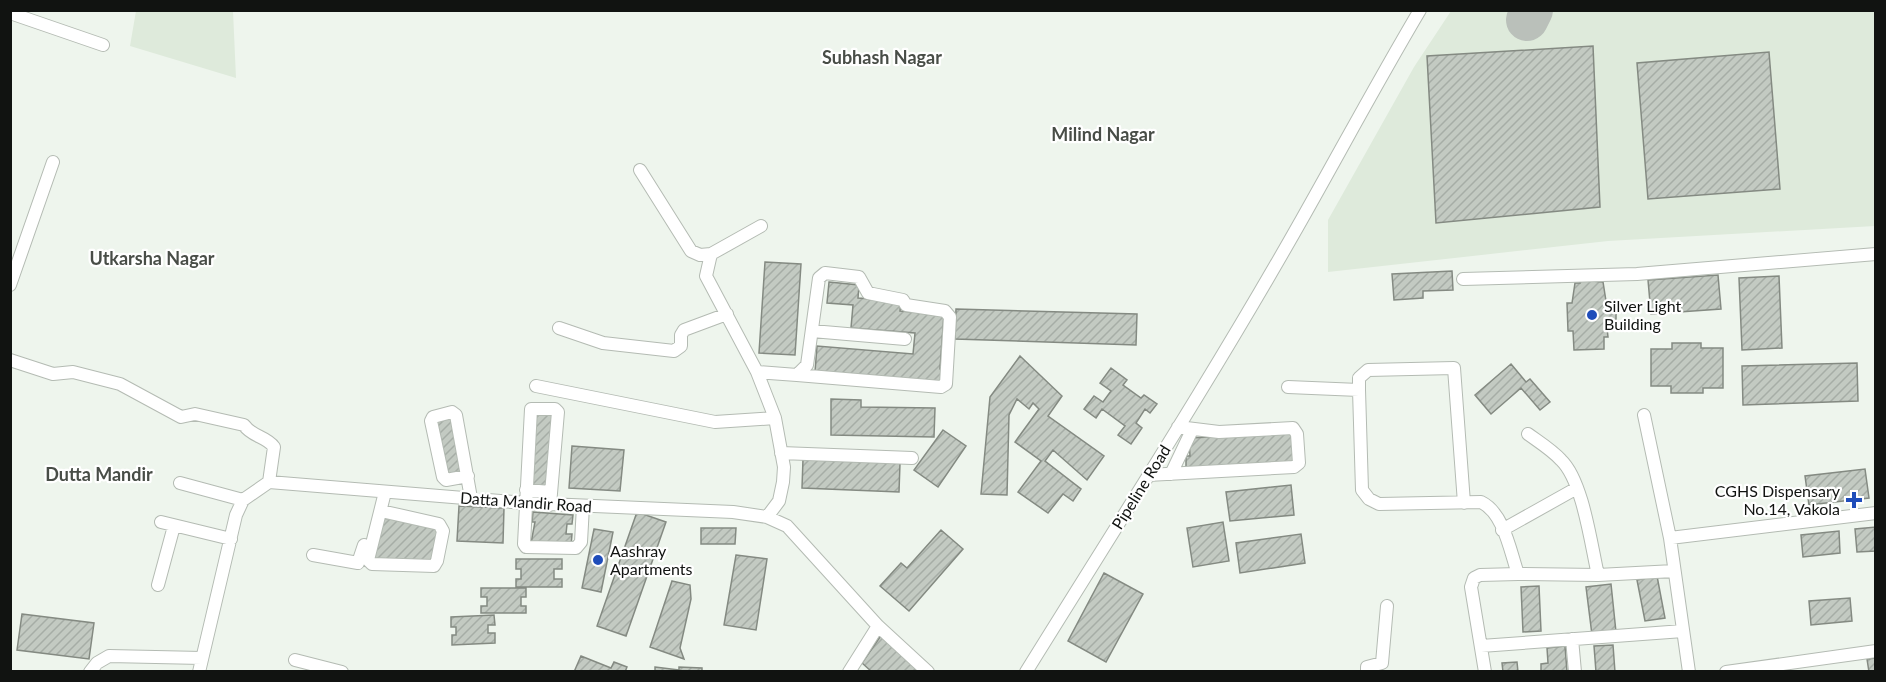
<svg xmlns="http://www.w3.org/2000/svg" width="1886" height="682" viewBox="0 0 1886 682" font-family="Lato,sans-serif">
<style>
.built{fill:#deeadb}
.lines{fill:none;stroke-linecap:round;stroke-linejoin:round}
.taxiway{stroke:#bac0ba;stroke-width:42}
.building{fill:url(#building-hatch);stroke:#848a82;stroke-width:1.5}
.minor-casing{stroke:#b4bbb3;stroke-width:14}
.minor{stroke:#fff;stroke-width:12}
.poi-dot{fill:#1f4dba;stroke:#fff;stroke-width:2}
.labels{text-anchor:middle;stroke-width:4.5;stroke-linejoin:round;paint-order:stroke}
.poi-label{font-size:16px;fill:#111311;stroke:#fff;text-anchor:start}
.street-label{font-size:16px;fill:#111311;stroke:#fff}
.neighbourhood-label{font-size:18px;font-weight:bold;fill:#484d47;stroke:#fff}
</style>
<defs>
<pattern id="building-hatch" width="6" height="6" patternUnits="userSpaceOnUse" patternTransform="scale(1.5)"><rect width="6" height="6" fill="#c3cac2"/><path d="M-1 1l2-2M0 6l6-6M5 7l2-2" fill="none" stroke="#a6ada6"/></pattern>
</defs>
<rect width="100%" height="100%" fill="#eef5ed"/>
<path class="built" d="M 136,11 L 233,11 L 236,78 L 130,46 Z
M 1451,11 L 1875,11 L 1875,226 L 1608,241 L 1328,272 L 1328,220 L 1414,67 Z"/>
<g class="lines">
<path class="taxiway" d="M 1527,20 L 1532,10"/>
</g>
<path class="building" d="M 1593,46 L 1600,207 L 1436,223 L 1427,56 Z
M 1769,52 L 1780,189 L 1648,199 L 1637,63 Z
M 765,262 L 801,264 L 795,355 L 759,353 Z
M 1452,271 L 1453,290 L 1423,291 L 1423,298 L 1394,300 L 1392,274 Z
M 1718,275 L 1721,309 L 1651,314 L 1648,280 Z
M 1779,276 L 1782,348 L 1742,350 L 1739,278 Z
M 1580,280 L 1603,282 L 1606,301 L 1616,300 L 1616,328 L 1607,328 L 1608,337 L 1604,337 L 1604,349 L 1574,350 L 1573,331 L 1568,331 L 1567,303 L 1572,303 L 1575,283 L 1580,283 Z
M 829,282 L 859,285 L 858,298 L 901,301 L 900,311 L 944,314 L 940,369 L 944,370 L 943,382 L 815,372 L 817,346 L 913,354 L 915,333 L 851,328 L 853,305 L 827,303 Z
M 956,309 L 1137,314 L 1136,345 L 955,339 Z
M 1672,343 L 1701,343 L 1701,348 L 1723,348 L 1723,388 L 1703,388 L 1703,393 L 1671,393 L 1671,386 L 1651,386 L 1651,349 L 1672,349 Z
M 1020,356 L 1062,396 L 1048,416 L 1104,456 L 1087,480 L 1053,450 L 1045,461 L 1081,489 L 1073,501 L 1063,494 L 1048,513 L 1018,492 L 1041,461 L 1015,442 L 1039,409 L 1033,403 L 1029,409 L 1017,399 L 1009,415 L 1007,495 L 981,494 L 990,397 Z
M 1857,363 L 1858,401 L 1743,405 L 1742,366 Z
M 1511,364 L 1526,382 L 1530,379 L 1550,402 L 1540,410 L 1521,388 L 1491,414 L 1475,395 Z
M 1111,368 L 1127,380 L 1123,385 L 1141,398 L 1144,395 L 1157,404 L 1150,413 L 1145,409 L 1136,423 L 1142,428 L 1131,444 L 1118,435 L 1125,426 L 1102,409 L 1096,418 L 1084,409 L 1094,396 L 1103,402 L 1111,391 L 1100,383 Z
M 831,399 L 861,400 L 861,407 L 935,408 L 934,437 L 831,435 Z
M 533,410 L 556,413 L 549,490 L 530,489 Z
M 452,415 L 465,472 L 445,477 L 432,420 Z
M 943,430 L 966,446 L 938,487 L 914,470 Z
M 1292,433 L 1294,465 L 1186,471 L 1186,456 L 1190,456 L 1189,438 Z
M 572,446 L 624,450 L 620,491 L 569,488 Z
M 803,459 L 900,463 L 899,492 L 802,488 Z
M 1865,469 L 1869,498 L 1809,505 L 1805,476 Z
M 1291,485 L 1294,515 L 1230,521 L 1226,492 Z
M 459,506 L 504,508 L 503,543 L 457,541 Z
M 533,512 L 573,515 L 572,524 L 567,524 L 566,534 L 572,534 L 571,546 L 531,543 L 535,522 L 532,522 Z
M 637,512 L 666,522 L 626,636 L 597,626 Z
M 384,513 L 440,528 L 433,562 L 372,560 Z
M 1223,522 L 1229,561 L 1193,567 L 1187,528 Z
M 1876,527 L 1876,551 L 1857,552 L 1855,529 Z
M 701,528 L 736,528 L 735,544 L 701,544 Z
M 594,529 L 613,532 L 601,592 L 582,588 Z
M 941,530 L 963,549 L 909,611 L 880,586 L 901,563 L 907,568 Z
M 1839,531 L 1840,553 L 1803,557 L 1801,535 Z
M 1301,534 L 1305,563 L 1240,573 L 1236,543 Z
M 736,555 L 767,559 L 756,630 L 724,625 Z
M 516,559 L 562,559 L 562,569 L 554,569 L 554,579 L 562,579 L 562,587 L 516,587 L 516,579 L 521,579 L 521,569 L 516,569 Z
M 1104,573 L 1143,594 L 1106,662 L 1068,641 Z
M 1657,576 L 1665,618 L 1645,621 L 1637,580 Z
M 672,581 L 690,585 L 691,599 L 680,648 L 684,659 L 650,647 Z
M 1611,584 L 1616,632 L 1592,635 L 1586,587 Z
M 1539,586 L 1541,631 L 1523,632 L 1521,587 Z
M 481,588 L 526,588 L 526,597 L 521,597 L 521,606 L 526,606 L 526,613 L 481,613 L 481,606 L 487,606 L 487,597 L 481,597 Z
M 1850,598 L 1852,621 L 1811,625 L 1809,601 Z
M 22,614 L 94,623 L 89,659 L 17,650 Z
M 494,615 L 495,625 L 488,625 L 488,633 L 495,633 L 495,643 L 452,645 L 452,635 L 456,635 L 456,627 L 451,627 L 451,617 Z
M 882,634 L 919,672 L 872,672 L 862,663 Z
M 1613,645 L 1615,672 L 1596,672 L 1594,646 Z
M 1565,646 L 1567,672 L 1541,672 L 1541,664 L 1548,663 L 1547,648 Z
M 581,656 L 611,668 L 614,662 L 627,667 L 625,672 L 574,672 Z
M 1876,658 L 1876,672 L 1869,672 L 1867,659 Z
M 1517,662 L 1518,672 L 1503,672 L 1502,663 Z
M 655,667 L 679,670 L 679,667 L 702,668 L 702,672 L 655,672 Z"/>
<g class="lines">
<g class="minor-casing">
<path id="minor" d="M 10,13 L 103,45
M 640,170 L 691,251 L 700,255 L 711,254
M 761,226 L 711,254 L 706,276 L 757,372 L 775,418 L 784,467 L 783,482 L 779,501 L 767,517
M 1463,279 L 1637,274 L 1876,254
M 10,285 L 53,162
M 559,328 L 603,343 L 674,351 L 681,346 L 681,335 L 684,330 L 727,314
M 812,331 L 905,339
M 10,360 L 53,374 L 73,372 L 120,384 L 181,417 L 195,414 L 244,425 C 252,437 266,436 274,447 L 269,482
M 757,372 L 797,375 L 807,365 L 819,278 L 825,273 L 859,277 L 868,293 L 903,300 L 906,305 L 945,311 L 950,317 L 946,384 L 941,387 L 797,375
M 536,386 L 715,422 L 775,418
M 1288,387 L 1359,390 L 1362,490 L 1369,499 L 1379,504 L 1481,502 C 1504,513 1510,551 1518,574 L 1598,575 L 1674,571
M 1359,390 L 1359,378 L 1368,370 L 1454,368 L 1464,503
M 1644,415 L 1670,538 L 1689,672
M 1528,434 C 1539,442 1552,450 1561,460 C 1583,481 1591,545 1598,575
M 781,453 L 912,458
M 1171,474 L 1192,430
M 1148,475 L 1294,467 L 1299,463 L 1297,434 L 1293,428 L 1219,432 L 1178,427
M 468,476 L 446,480 L 443,477 L 431,421 L 433,417 L 452,412 L 456,415 L 471,498
M 180,483 L 243,500
M 526,490 L 551,492
M 550,505 L 558,412 L 555,409 L 531,409 L 524,544 L 526,547 L 576,548 L 581,542 L 583,506
M 381,511 L 439,524 L 443,531 L 437,561 L 434,566 L 372,564 L 368,560 L 385,492
M 161,522 L 231,539
M 1502,530 L 1577,488
M 1670,538 L 1876,513
M 313,555 L 358,563 L 364,545
M 158,585 L 174,526
M 1572,639 L 1575,672
M 1481,646 L 1683,631
M 295,660 L 342,672
M 90,672 L 97,663 L 109,656 L 202,658
M 199,672 L 236,515 L 243,500 L 269,482 L 525,503 L 733,512 L 767,517 L 787,526 L 878,626 L 928,672
M 849,672 L 878,626
M 1026,672 C 1119,522 1215,373 1302,219 C 1341,150 1379,79 1420,10
M 1367,672 L 1367,667 L 1382,663 L 1387,606
M 1485,672 L 1471,587 L 1474,578 L 1480,575 L 1518,574
M 1726,672 L 1876,651"/>
</g>
<use href="#minor" class="minor"/>
</g>
<g class="poi-dot">
<circle cx="1592" cy="315" r="6"/>
<path d="M1851 491h6v6h6v6h-6v6h-6v-6h-6v-6h6z"/>
<circle cx="598" cy="560" r="6"/>
</g>
<g class="labels">
<g class="poi-label">
<text x="1604" y="312">Silver Light<tspan x="1604" dy="18">Building</tspan></text>
<text x="1840" y="497" text-anchor="end">CGHS Dispensary<tspan x="1840" dy="18">No.14, Vakola</tspan></text>
<text x="610" y="557">Aashray<tspan x="610" dy="18">Apartments</tspan></text>
</g>
<g class="street-label">
<text transform="translate(1141 487) rotate(-58)" y="6">Pipeline Road</text>
<text transform="translate(526 502) rotate(4)" y="6">Datta Mandir Road</text>
</g>
<g class="neighbourhood-label">
<text x="882" y="64">Subhash Nagar</text>
<text x="1103" y="141">Milind Nagar</text>
<text x="152" y="265">Utkarsha Nagar</text>
<text x="99" y="481">Dutta Mandir</text>
</g>
</g>
<rect width="1886" height="682" fill="none" stroke="#111311" stroke-width="24"/>
</svg>
